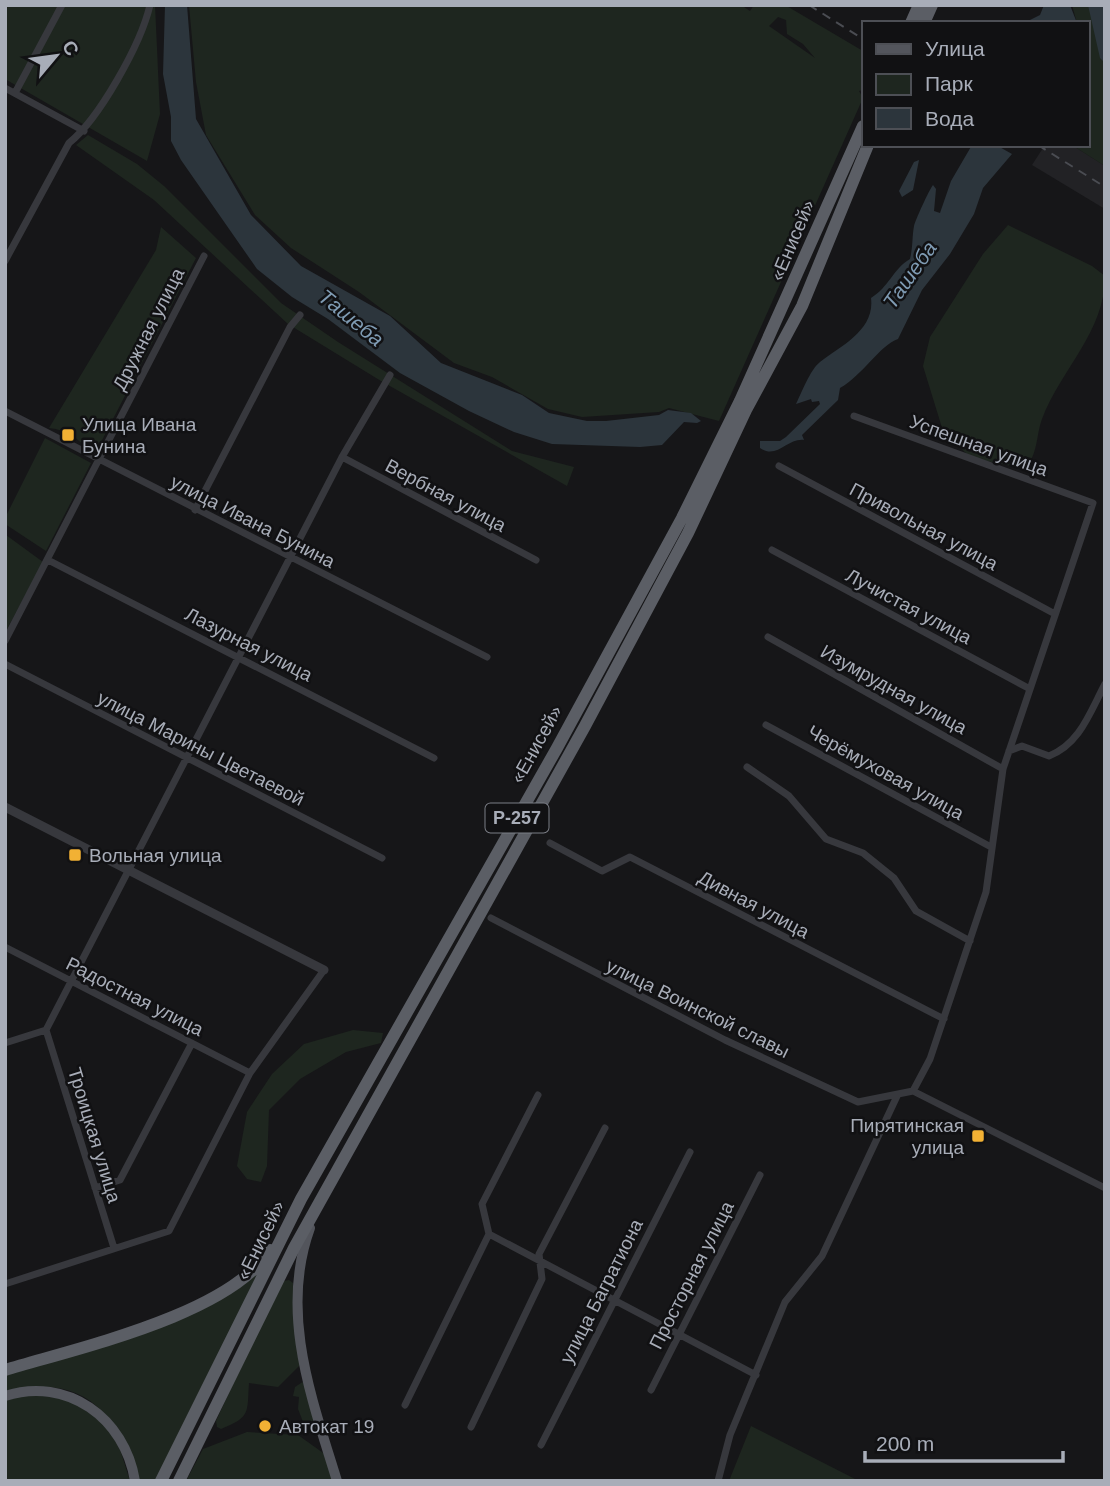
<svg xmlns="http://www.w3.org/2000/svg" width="1110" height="1486" viewBox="0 0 1110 1486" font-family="Helvetica,sans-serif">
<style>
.built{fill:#222225}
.green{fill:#1e261f;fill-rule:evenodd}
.water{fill:#2c353c}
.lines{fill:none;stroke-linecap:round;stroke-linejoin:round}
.minor{stroke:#37383d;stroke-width:7}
.tertiary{stroke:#37383d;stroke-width:9}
.primary{stroke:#53555c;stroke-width:10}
.trunk{stroke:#5b5e65;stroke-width:12}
.rail{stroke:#4a4c52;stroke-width:2;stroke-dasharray:9 7;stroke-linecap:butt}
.poi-dot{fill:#f2b134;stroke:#111113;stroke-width:2.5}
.labels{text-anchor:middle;stroke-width:5;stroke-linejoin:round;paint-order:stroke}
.shield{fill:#111113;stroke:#7b7e86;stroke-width:2}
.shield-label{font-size:18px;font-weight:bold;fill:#a8adb8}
.street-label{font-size:19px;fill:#a8adb8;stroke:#111113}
.poi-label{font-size:19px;fill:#a8adb8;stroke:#111113;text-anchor:start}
.water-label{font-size:21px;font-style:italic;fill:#7f9bb3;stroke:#111113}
</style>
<rect width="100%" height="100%" fill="#161618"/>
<path class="built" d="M 1045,145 L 1072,145 L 1105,166 L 1105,209 L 1032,165 Z"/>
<path class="green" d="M 5,5 L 155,5 L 160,114 L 147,161 L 5,79 Z
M 189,5 L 741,5 L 750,11 L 754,5 L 785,5 L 863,51 L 863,90 L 859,91 L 863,98 L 719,421 L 669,408 L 659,412 L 582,417 L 548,409 L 492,377 L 454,363 L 359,292 L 291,248 L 255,215 L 206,135 L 196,82 ZM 778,17 L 786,20 L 787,34 L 803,44 L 815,58 L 769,26 Z
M 1072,5 L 1105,5 L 1105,166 L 1072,145 L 1087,145 L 1087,23 L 1077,23 Z
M 88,135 L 137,164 L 164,186 L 281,303 L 338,342 L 512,451 L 574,467 L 567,486 L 381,381 L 288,324 L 154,200 L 76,145 Z
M 1008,225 L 1092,266 L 1105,276 C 1105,332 1061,369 1042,419 C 1037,432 1038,446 1031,460 L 1012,466 L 971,458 L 943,431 L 923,366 L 930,337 L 983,254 Z
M 161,227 L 196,258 L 97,450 L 91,452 C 77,438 68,430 49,428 L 156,250 Z
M 45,438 L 91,463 L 46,551 L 5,524 L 5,518 Z
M 6,535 L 43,562 L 5,633 L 5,536 Z
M 353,1030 L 383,1033 L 381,1043 L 346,1052 L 300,1079 L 269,1110 L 267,1166 L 261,1182 L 247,1179 L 237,1166 L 247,1112 L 272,1074 L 304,1044 Z
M 263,1269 L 158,1481 L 139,1481 C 117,1412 83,1372 5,1392 L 5,1373 L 130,1335 Z
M 289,1280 L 293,1283 L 300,1365 L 278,1387 L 249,1383 C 247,1413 251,1417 221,1429 L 217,1427 L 216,1421 L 264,1316 L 284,1281 Z
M 304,1381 L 321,1435 L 305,1427 L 298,1409 L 299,1397 L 293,1396 L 295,1387 Z
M 30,1394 L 71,1400 L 107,1426 L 119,1446 L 130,1481 L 5,1481 L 5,1400 Z
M 751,1426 L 859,1481 L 729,1481 Z
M 247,1432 L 298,1435 L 326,1455 L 333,1481 L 186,1481 L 203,1449 Z"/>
<path class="water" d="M 165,5 L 187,5 L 196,119 L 251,215 L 301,266 L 390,316 L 441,363 L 522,395 L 549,413 L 587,421 L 606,421 L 659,415 L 668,410 L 691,413 L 701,421 L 697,423 L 684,422 L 662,445 L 640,447 L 552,444 L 514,432 L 469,411 L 400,373 L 328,319 L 292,297 L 257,269 L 181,160 L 171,141 L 171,117 L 163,74 Z
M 1044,5 L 1070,5 L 1077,23 L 1024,23 L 1040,15 Z
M 1088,5 L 1105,5 L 1105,63 L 1100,58 Z
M 972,145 L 996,145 L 1012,154 L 983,188 L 974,214 L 950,254 L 922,290 L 898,339 C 879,346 863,375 840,388 L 838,400 L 802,435 L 804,440 C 787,438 777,460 760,448 L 760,441 L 780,441 L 786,437 L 820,404 L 819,401 L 812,402 L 811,399 L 796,404 C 802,392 810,370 820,362 C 842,345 875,330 871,298 C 889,287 893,269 910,259 C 913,247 912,237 914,226 C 915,221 929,190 933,185 L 936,189 L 934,211 L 940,213 L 951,181 Z
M 919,160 L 913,190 L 902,197 L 899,191 L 914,162 Z"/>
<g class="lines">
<path class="minor" d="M 5,88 L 84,131
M 15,93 L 62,5
M 5,261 L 69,143 C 99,119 141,44 150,5
M 5,411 L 487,657
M 342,457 L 536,560
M 779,466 L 1055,614
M 195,510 L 290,327 L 300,315
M 772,550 L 1030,689
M 48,560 L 434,758
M 768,637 L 1003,769
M 5,641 L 204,256
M 5,664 L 382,858
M 766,725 L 991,847
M 1009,751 L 1022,746 L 1049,756 C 1080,744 1090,712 1105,684
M 747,767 L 789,796 L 826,839 L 863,853 L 894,878 L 916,911 L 970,941
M 550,843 L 602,871 L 630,857 L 944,1019
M 491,918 L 725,1040 L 858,1102 L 898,1094
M 5,947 L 250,1073
M 46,1030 L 114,1248
M 5,1043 L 46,1030 L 342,457 L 390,375
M 913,1091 L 1105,1188
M 95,1188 L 120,1180 L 192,1043
M 489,1234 L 756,1375
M 5,1284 L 169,1231 L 250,1073 L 324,970
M 651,1390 L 760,1175
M 405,1405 L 489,1234 L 482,1204 L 538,1095
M 471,1427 L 542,1279 L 539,1254 L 605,1128
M 541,1445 L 690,1152
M 718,1481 L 730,1435 L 785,1302 L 822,1256 L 898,1094 L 913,1091 L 930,1059 L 986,892 L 1003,769 L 1093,503 L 854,416"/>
<path class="tertiary" d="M 5,807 L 324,970"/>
<path class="primary" d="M 310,1228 C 279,1313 312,1399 337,1481
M 5,1396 C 67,1376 125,1418 135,1481"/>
<path class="trunk" d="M 911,23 L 919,5
M 924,23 L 932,5
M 5,1370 C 77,1348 229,1315 270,1250
M 161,1481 L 301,1199 L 557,748 L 682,518 L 740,401 L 863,126
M 179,1481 L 294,1248 L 585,726 L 688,533 L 746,410 L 802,306 L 868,145"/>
<path class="rail" d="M 809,5 L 863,39
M 1038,145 L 1105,187"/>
</g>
<g class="poi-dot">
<rect x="61" y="428" width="14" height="14" rx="3.5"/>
<rect x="68" y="848" width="14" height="14" rx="3.5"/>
<rect x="971" y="1129" width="14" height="14" rx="3.5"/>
<circle cx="265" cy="1426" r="7"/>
</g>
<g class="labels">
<rect class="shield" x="485.5" y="803.5" width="63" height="29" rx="5"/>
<g class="shield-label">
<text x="517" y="824">Р-257</text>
</g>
<g class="street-label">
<text transform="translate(792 240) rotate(-67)" y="7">«Енисей»</text>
<text transform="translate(148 329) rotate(-63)" y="7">Дружная улица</text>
<text transform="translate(979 445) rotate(20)" y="7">Успешная улица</text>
<text transform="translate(446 495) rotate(28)" y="7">Вербная улица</text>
<text transform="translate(253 521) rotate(27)" y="7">улица Ивана Бунина</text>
<text transform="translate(924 526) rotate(28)" y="7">Привольная улица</text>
<text transform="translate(909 606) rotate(28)" y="7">Лучистая улица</text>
<text transform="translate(249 644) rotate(27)" y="7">Лазурная улица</text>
<text transform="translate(894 689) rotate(29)" y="7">Изумрудная улица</text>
<text transform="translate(536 744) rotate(-61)" y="7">«Енисей»</text>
<text transform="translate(201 748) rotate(27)" y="7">улица Марины Цветаевой</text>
<text transform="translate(886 772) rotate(29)" y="7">Черёмуховая улица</text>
<text transform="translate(754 904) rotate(28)" y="7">Дивная улица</text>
<text transform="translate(135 996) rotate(27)" y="7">Радостная улица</text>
<text transform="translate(698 1008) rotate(26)" y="7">улица Воинской славы</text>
<text transform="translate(95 1135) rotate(73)" y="7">Троицкая улица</text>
<text transform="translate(260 1240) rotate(-64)" y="7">«Енисей»</text>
<text transform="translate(691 1275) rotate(-63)" y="7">Просторная улица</text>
<text transform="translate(601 1291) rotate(-63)" y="7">улица Багратиона</text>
</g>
<g class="poi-label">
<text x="82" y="431">Улица Ивана<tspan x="82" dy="22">Бунина</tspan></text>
<text x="89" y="862">Вольная улица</text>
<text x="964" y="1132" text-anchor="end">Пирятинская<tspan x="964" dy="22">улица</tspan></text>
<text x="279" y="1433">Автокат 19</text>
</g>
<g class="water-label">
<text transform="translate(910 275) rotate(-55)" y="7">Ташеба</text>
<text transform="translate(351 318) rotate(39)" y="7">Ташеба</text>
</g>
</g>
<rect width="1110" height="1486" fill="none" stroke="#a8adb8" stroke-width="14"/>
<rect x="862" y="21" width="228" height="126" fill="#111113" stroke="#4d4f55" stroke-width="2"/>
<rect x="876" y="44" width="35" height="10" fill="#53555c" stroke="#4d4f55" stroke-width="2"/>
<text x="925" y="56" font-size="21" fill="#a8adb8">Улица</text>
<rect x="876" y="74" width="35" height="21" fill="#1e261f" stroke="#4d4f55" stroke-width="2"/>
<text x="925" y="91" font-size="21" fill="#a8adb8">Парк</text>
<rect x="876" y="108" width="35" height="21" fill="#2c353c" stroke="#4d4f55" stroke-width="2"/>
<text x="925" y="126" font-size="21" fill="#a8adb8">Вода</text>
<g transform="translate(56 56) rotate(61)" stroke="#111113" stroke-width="5" paint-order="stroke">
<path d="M0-5L12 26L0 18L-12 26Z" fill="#a8adb8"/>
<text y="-10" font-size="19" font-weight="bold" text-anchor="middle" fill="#a8adb8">С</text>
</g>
<path d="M865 1451v10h198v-10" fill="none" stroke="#a8adb8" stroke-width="3.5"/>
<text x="876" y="1451" font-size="21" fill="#a8adb8" stroke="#111113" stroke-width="5" paint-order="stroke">200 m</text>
</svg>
